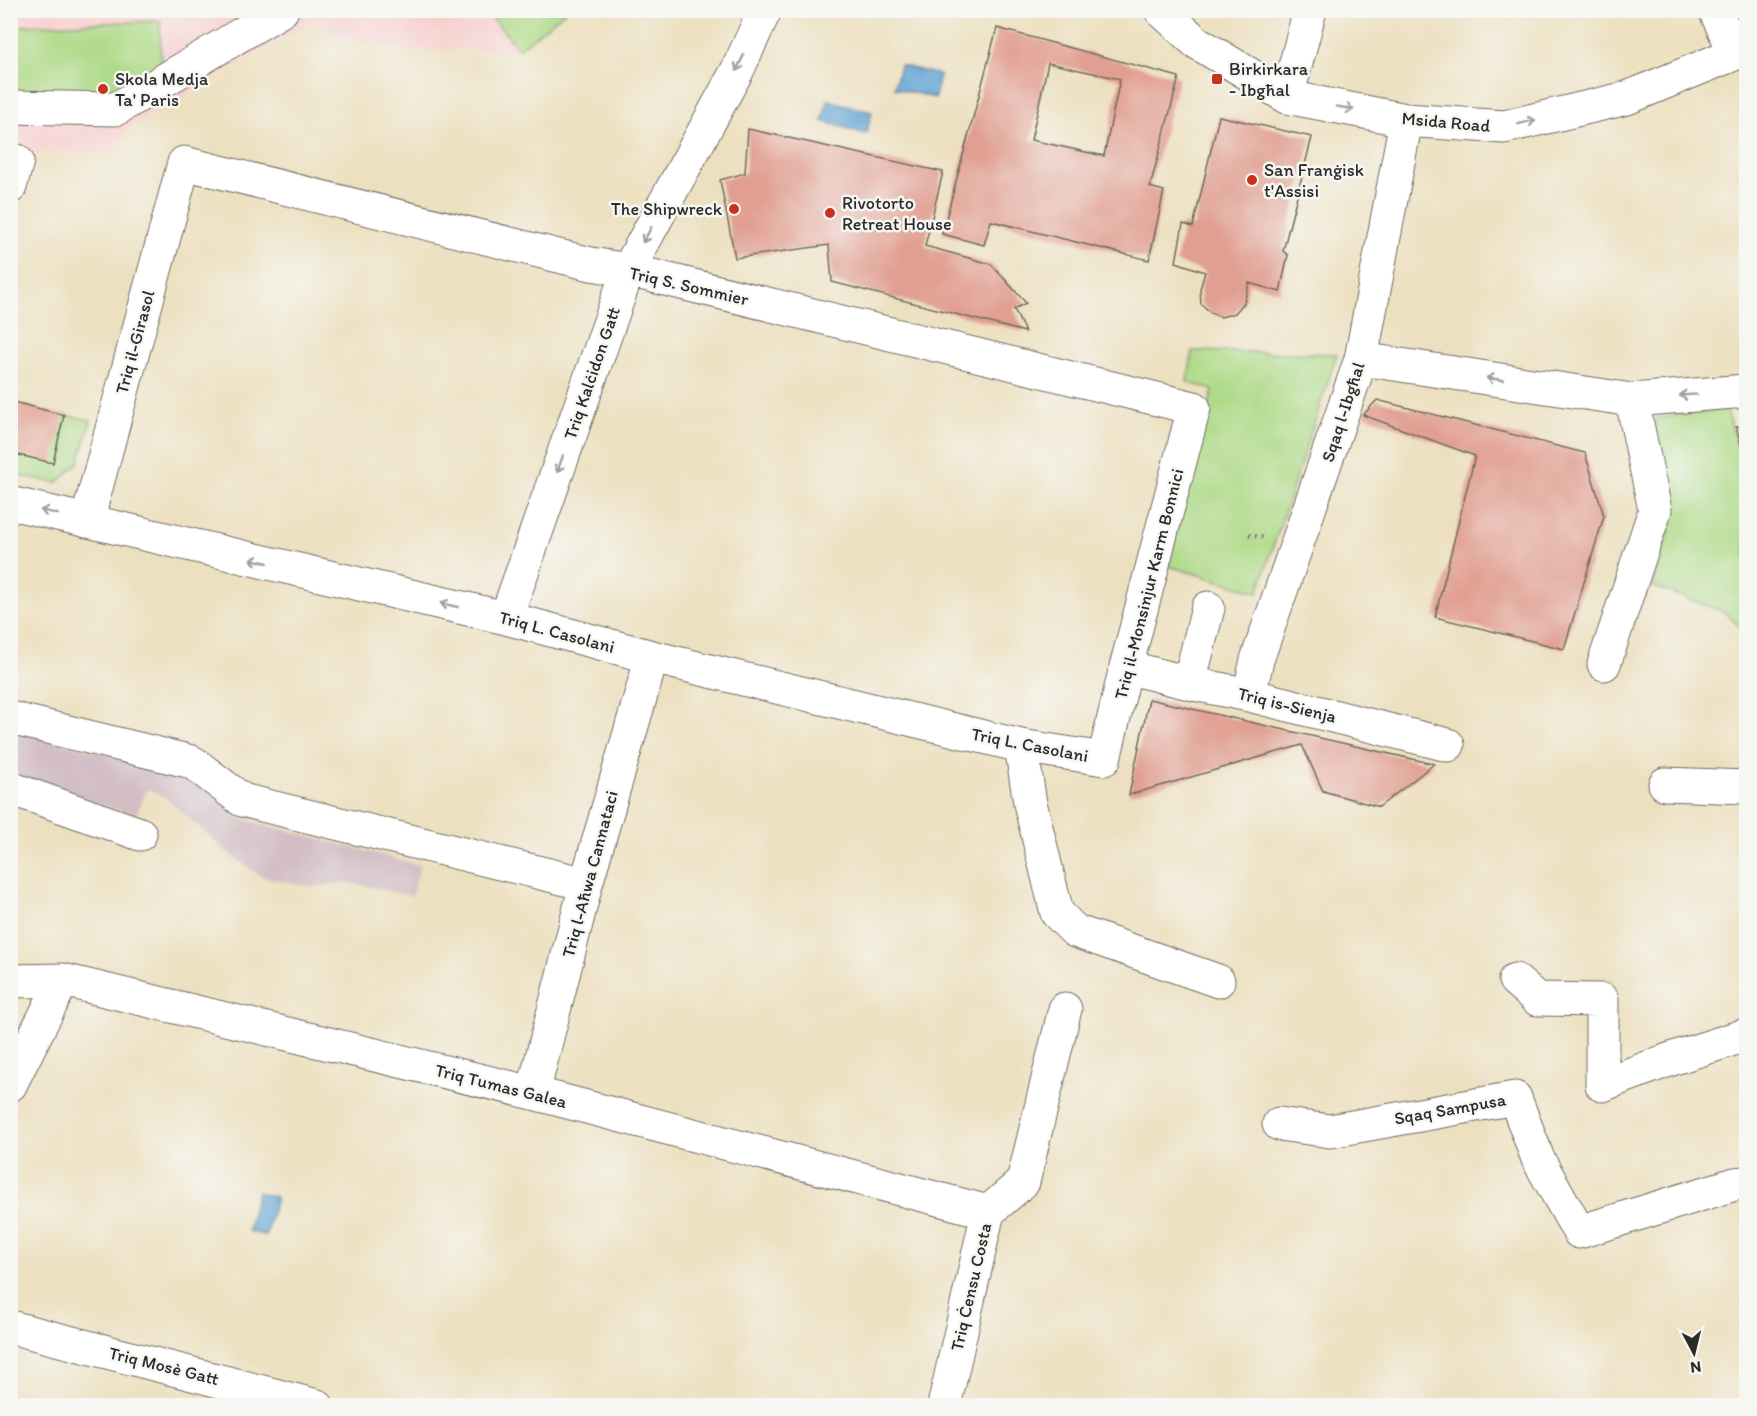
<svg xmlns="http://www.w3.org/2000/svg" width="1757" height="1416" viewBox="0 0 1757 1416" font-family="Itim,sans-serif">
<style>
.built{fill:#f7d0ce}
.industrial{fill:#d2bec4}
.green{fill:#aeda87;stroke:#6c8259;stroke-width:1.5}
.water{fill:#5ea2d3;stroke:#44667f;stroke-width:1.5}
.building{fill:#e19f91;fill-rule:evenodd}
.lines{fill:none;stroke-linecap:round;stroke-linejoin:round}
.minor-casing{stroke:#6f6a5f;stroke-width:35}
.path{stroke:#6f6a5f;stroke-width:4;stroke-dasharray:1.5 4.5;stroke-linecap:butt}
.minor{stroke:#fff;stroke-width:33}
.oneway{stroke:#a0a0a0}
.poi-dot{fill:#c8321e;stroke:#f6f6f2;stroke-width:2}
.labels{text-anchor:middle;stroke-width:5;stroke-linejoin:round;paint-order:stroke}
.poi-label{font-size:18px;fill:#2b2b2b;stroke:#f6f6f2;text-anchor:start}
.street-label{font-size:18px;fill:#2b2b2b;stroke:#f6f6f2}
</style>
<rect width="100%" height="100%" fill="#f6f6f2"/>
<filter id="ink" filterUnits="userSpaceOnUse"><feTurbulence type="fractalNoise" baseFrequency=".0167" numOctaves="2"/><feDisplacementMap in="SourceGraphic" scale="12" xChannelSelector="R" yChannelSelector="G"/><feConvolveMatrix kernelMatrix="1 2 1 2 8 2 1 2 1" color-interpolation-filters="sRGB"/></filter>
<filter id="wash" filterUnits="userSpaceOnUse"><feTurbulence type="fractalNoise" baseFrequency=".008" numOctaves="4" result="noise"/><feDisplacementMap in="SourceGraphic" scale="24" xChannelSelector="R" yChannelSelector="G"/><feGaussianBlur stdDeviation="1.35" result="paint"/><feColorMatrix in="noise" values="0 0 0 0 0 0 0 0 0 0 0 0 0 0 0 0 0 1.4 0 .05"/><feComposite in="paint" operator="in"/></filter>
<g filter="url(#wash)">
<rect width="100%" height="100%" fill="#ede0c0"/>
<path class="built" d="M 11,11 L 566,11 L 519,49 L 417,51 L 336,38 L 319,18 L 128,128 L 116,152 L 13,153 L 11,160 Z"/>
<path class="industrial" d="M 11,731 L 191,773 L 239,818 L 420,865 L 412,896 L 347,882 L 313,887 L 262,877 L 231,855 L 165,797 L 147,789 L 136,816 L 11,775 Z"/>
<path class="green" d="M 486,11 L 566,11 L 519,49 Z
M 160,21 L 161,67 L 131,90 L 11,94 L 10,26 Z
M 1193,351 L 1337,354 L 1258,592 L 1168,566 L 1213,390 L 1187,382 Z
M 1726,408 L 1746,477 L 1746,632 L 1724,612 L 1652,586 L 1675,512 L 1653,419 Z
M 64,415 L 91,420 L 79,462 L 57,483 L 11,474 L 11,453 Z"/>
<path class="water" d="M 900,65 L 940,75 L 935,98 L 894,88 Z
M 828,100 L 872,112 L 866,134 L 822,121 Z
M 257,1192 L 276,1197 L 266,1236 L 248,1231 Z"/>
<g id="blocks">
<path class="building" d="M 997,28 L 1179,77 L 1150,187 L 1164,191 L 1149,260 L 991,221 L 984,245 L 942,234 ZM 1048,63 L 1120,79 L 1104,156 L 1031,140 Z
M 1219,116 L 1312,137 L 1283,251 L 1288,255 L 1280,292 L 1249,283 L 1244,303 L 1235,313 L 1221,317 L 1211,313 L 1201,304 L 1200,289 L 1205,272 L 1176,262 L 1183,224 L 1193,227 Z
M 748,129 L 943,172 L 925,246 L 991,264 L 1026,303 L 1014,309 L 1025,332 L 832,282 L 829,245 L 735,258 L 720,180 L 745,173 Z
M 1377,400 L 1585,453 L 1604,516 L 1564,649 L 1435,617 L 1475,456 L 1363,415 Z
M 10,401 L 64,415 L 53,463 L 10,453 Z
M 1746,426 L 1746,462 L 1736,427 Z
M 1149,699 L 1434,764 L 1379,807 L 1323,791 L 1302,745 L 1129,795 Z"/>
</g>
</g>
<g filter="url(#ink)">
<use href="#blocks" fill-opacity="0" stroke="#6f6a5f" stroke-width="1.5"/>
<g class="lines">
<g class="minor-casing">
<path id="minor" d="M 1161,10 L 1196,42 L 1287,97 L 1406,120 L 1504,127 L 1627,98 L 1746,49
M 1715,10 L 1735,53
M 1287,97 L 1310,10
M 10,107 L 116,109 L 282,10
M 10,187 L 17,161
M 1361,359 L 1632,400 L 1746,391
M 10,503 L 506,618 L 652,657 L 1021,746 L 1104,759 L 1126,667 L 1194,408 L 628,270 L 591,264 L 184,163 L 87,521
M 506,618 L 628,270 L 737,71 L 765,10
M 1604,664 L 1655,510 L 1632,400
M 1126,667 L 1189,683 L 1249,695 L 1448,745
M 1189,683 L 1208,608
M 1249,695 L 1257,660 L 1361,359 L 1406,120
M 10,718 L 192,762 L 242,800 L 586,884
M 1021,746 L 1030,803 L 1057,913 L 1075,931 L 1218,981
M 1665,784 L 1746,787
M 10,788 L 140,834
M 1515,980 L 1537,999 L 1602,1000 L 1602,1085 L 1674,1058 L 1746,1035
M 10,981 L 63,980 L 533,1093 L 988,1212
M 10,1085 L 63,980
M 533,1093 L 586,884 L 652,657
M 1279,1124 L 1330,1131 L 1515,1098 L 1538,1159 L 1579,1232 L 1735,1184 L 1746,1183
M 10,1327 L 317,1406
M 944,1406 L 988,1212 L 1023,1182 L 1065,1009"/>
</g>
<path class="path" d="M 1249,535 L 1266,538"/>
<use href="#minor" class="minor"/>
</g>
<defs><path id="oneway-shaft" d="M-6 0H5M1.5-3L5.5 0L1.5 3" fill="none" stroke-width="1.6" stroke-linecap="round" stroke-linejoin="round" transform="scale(1.5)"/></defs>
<g class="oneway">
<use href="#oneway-shaft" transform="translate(740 63) rotate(115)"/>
<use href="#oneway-shaft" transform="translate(1345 108) rotate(11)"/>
<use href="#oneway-shaft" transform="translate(1527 122) rotate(-14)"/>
<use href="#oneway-shaft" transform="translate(647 235) rotate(119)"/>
<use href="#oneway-shaft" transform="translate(1495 379) rotate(-172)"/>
<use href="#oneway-shaft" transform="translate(1688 395) rotate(176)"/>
<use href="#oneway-shaft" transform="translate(560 464) rotate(109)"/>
<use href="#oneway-shaft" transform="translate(49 512) rotate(-166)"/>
<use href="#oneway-shaft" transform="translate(259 561) rotate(-167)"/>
<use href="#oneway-shaft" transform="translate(449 605) rotate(-167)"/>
</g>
</g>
<g class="poi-dot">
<rect x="1211" y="73" width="12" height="12" rx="3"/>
<circle cx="103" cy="89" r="6"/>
<circle cx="1252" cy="180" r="6"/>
<circle cx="734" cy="209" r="6"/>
<circle cx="830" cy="213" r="6"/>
</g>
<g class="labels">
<g class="poi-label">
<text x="1229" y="75">Birkirkara<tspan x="1229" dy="21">- Ibgħal</tspan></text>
<text x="115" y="85">Skola Medja<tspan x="115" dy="21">Ta' Paris</tspan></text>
<text x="1264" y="176">San Franġisk<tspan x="1264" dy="21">t'Assisi</tspan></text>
<text x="842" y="209">Rivotorto<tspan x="842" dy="21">Retreat House</tspan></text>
<text x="722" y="215" text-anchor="end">The Shipwreck</text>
</g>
<g class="street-label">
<text transform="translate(1446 122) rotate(5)" y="6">Msida Road</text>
<text transform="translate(689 286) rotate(13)" y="6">Triq S. Sommier</text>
<text transform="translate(135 342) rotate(-75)" y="6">Triq il-Girasol</text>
<text transform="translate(592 373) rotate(-71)" y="6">Triq Kalċidon Gatt</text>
<text transform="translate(1343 412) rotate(-72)" y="6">Sqaq l-Ibgħal</text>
<text transform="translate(1149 584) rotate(-76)" y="6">Triq il-Monsinjur Karm Bonnici</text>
<text transform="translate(557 632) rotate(15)" y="6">Triq L. Casolani</text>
<text transform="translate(1287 705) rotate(14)" y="6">Triq is-Sienja</text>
<text transform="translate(1030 745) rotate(11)" y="6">Triq L. Casolani</text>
<text transform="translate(590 874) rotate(-75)" y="6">Triq l-Aħwa Cannataci</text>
<text transform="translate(501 1086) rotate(14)" y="6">Triq Tumas Galea</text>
<text transform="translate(1450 1109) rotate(-10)" y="6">Sqaq Sampusa</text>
<text transform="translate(971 1287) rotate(-77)" y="6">Triq Ċensu Costa</text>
<text transform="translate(164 1366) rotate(14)" y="6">Triq Mosè Gatt</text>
</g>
</g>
<rect width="1757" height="1416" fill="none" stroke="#f6f6f2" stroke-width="36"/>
<g transform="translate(1694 1353) rotate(173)" stroke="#f6f6f2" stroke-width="4.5" paint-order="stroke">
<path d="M0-4.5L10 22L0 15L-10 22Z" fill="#2b2b2b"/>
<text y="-9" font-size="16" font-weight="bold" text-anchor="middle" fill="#2b2b2b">N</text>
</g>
</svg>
